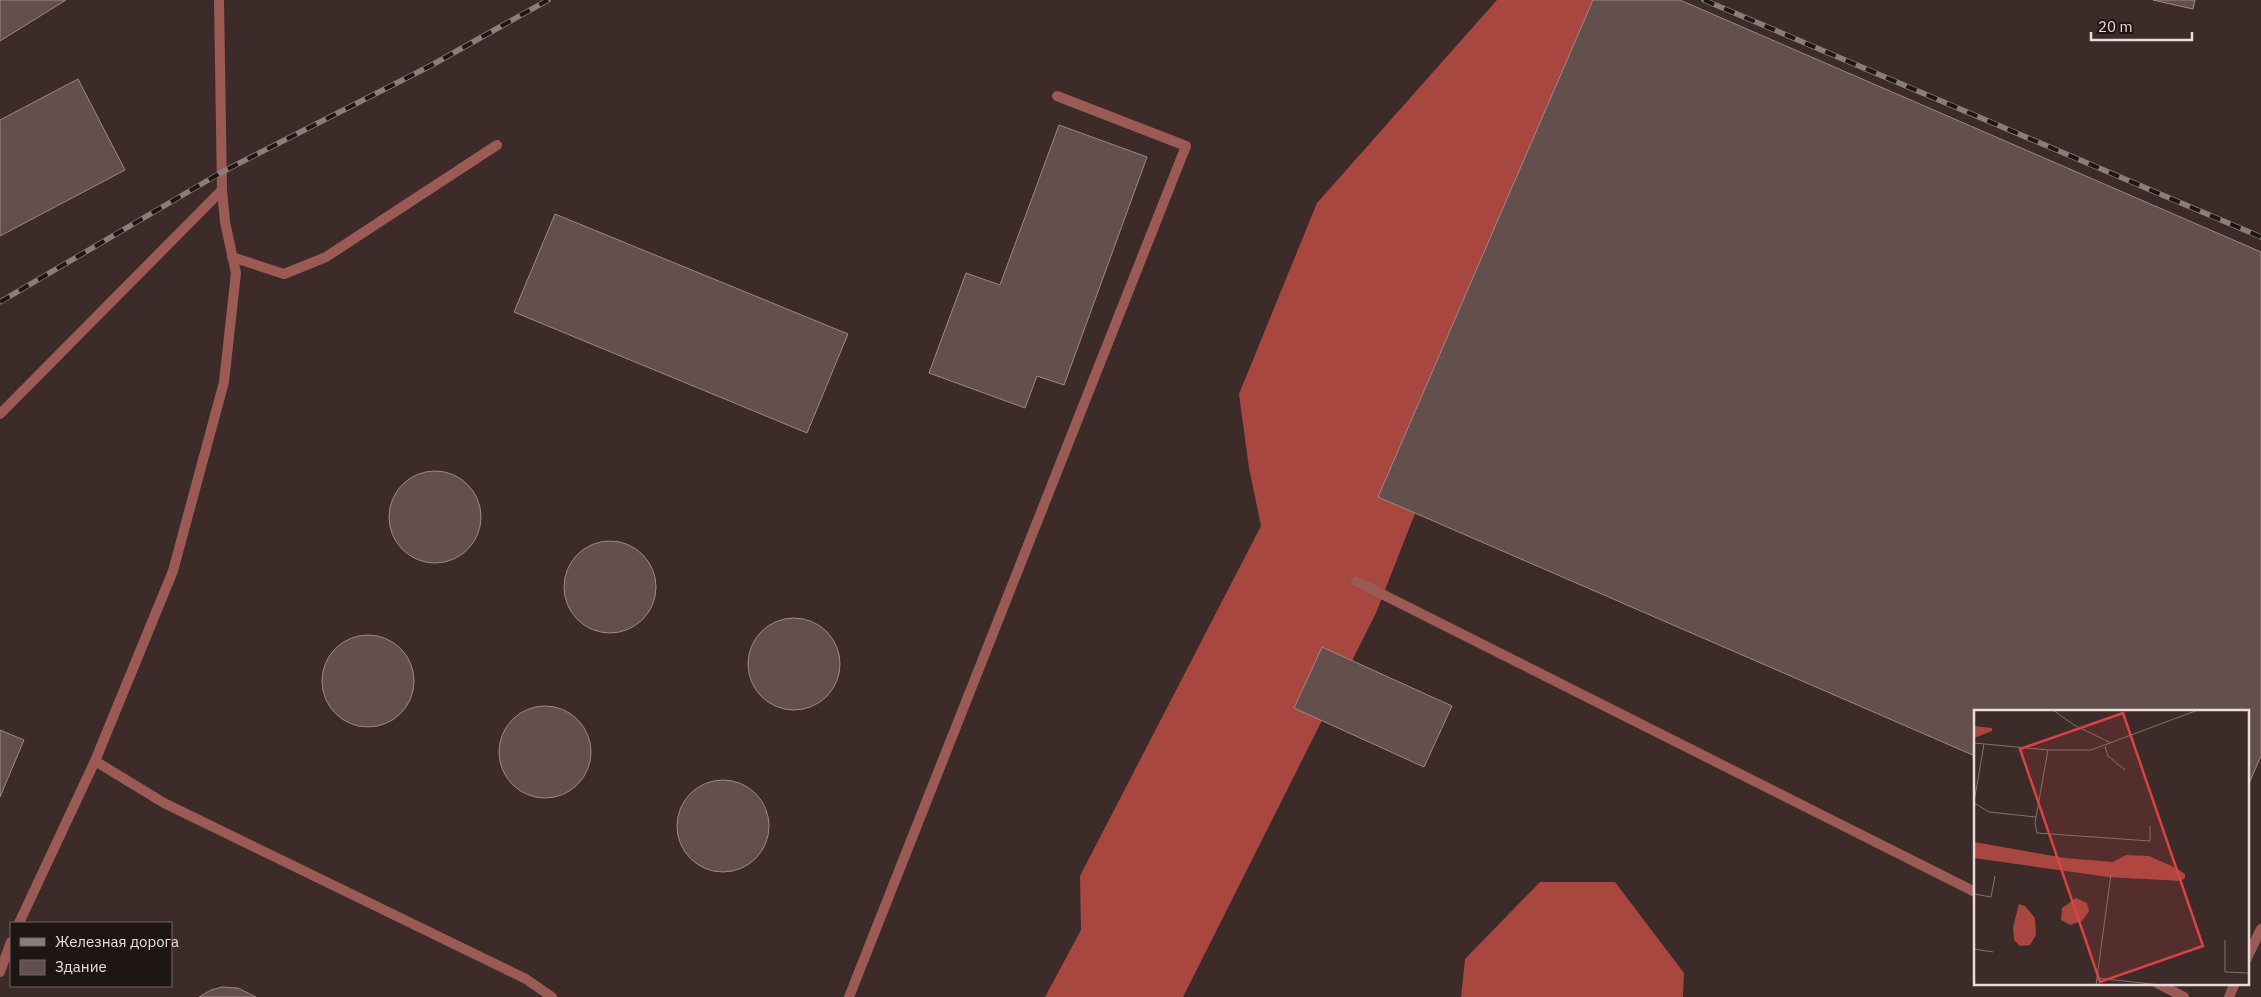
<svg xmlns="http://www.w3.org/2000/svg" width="2261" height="997" viewBox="0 0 2261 997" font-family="'IBM Plex Sans',sans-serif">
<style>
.forest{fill:#a84740}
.building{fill:#634f4c;stroke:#9e8885}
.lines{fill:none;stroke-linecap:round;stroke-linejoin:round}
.service{stroke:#9b5b54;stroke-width:10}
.rail-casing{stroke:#8b7d7a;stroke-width:5.5}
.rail{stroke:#1e1615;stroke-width:4;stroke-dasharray:11;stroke-linecap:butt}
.inset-road{fill:none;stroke:#817270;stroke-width:1}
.view{fill:#d94343;fill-opacity:0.15;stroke:#d94343;stroke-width:2.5}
.inset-edge{fill:none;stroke:#e9dddb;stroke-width:2.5}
</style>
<rect width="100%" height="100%" fill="#3c2b28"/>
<path class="forest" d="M 1497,0 L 1626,0 L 1513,263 L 1376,613 L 1183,997 L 1045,997 L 1081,930 L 1080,876 L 1261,526 L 1249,468 L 1239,394 L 1317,203 Z
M 1540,882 L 1615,882 L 1684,973 L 1683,997 L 1461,997 L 1465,959 Z"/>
<path class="building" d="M 0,0 L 66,0 L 0,41 Z
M 1593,0 L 1680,0 L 2261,252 L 2261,756 L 2247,788 L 2247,711 L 1975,711 L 1975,756 L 1378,497 Z
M 2153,0 L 2195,0 L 2193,9 Z
M 78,79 L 125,170 L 0,236 L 0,120 Z
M 1059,125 L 1147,157 L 1064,385 L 1037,376 L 1025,408 L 929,373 L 966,273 L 1000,285 Z
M 555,214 L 848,334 L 807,433 L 514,312 Z
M389 517a46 46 0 1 1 92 0a46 46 0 1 1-92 0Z
M564 587a46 46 0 1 1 92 0a46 46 0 1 1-92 0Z
M748 664a46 46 0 1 1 92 0a46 46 0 1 1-92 0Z
M322 681a46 46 0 1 1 92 0a46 46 0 1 1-92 0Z
M 1322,647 L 1452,706 L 1424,767 L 1294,708 Z
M499 752a46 46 0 1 1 92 0a46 46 0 1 1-92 0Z
M 0,730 L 24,740 L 0,797 Z
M677 826a46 46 0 1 1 92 0a46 46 0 1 1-92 0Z
M 222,987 L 238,988 L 256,997 L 199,997 L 211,990 Z"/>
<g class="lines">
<path class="service" d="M 232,257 L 284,274 L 326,257 L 497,145
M 0,414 L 222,190
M 1356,581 L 1975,892
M 95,761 L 164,803 L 526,979 L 552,997
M 19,923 L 95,761 L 173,571 L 224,382 L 236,273 L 225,222 L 222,190 L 219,0
M 2247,958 L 2261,929
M 0,972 L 11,942
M 2157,983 L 2184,997
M 849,997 L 1186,146 L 1057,96
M 2229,997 L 2235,983"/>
<g class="rail-casing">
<path id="rail" d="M 1704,0 L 2261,237
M 0,302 L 222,172 L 430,66 L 548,0"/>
</g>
<use href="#rail" class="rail"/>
</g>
<g transform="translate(1974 710)">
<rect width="275" height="275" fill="#3c2b28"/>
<path d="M 0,16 L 18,18 L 18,21 L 0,28 ZM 0,132 L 91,148 L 139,152 L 152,145 L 175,146 L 202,158 L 211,164 L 211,168 L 207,171 L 134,167 L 0,148 ZM 102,188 L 113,193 L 115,201 L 108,211 L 96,215 L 87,210 L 88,198 ZM 45,194 L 51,196 L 61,208 L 62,225 L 56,235 L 46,236 L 40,230 L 39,217 Z" fill="#a84740"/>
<path class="inset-road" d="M 79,0 L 100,15 L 137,33M 0,33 L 74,40 L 117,40 L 224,0M 131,36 L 134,46 L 151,60M 74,40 L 61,113 L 63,123 L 176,131 L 176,116M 0,92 L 10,34M 0,93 L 15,102 L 62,107M 0,184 L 17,187 L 21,166M 251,230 L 251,262 L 275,263M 0,239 L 19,242M 123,268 L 186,275M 122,275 L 137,164"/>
<path class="view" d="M 149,3 L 229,236 L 126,272 L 46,39 Z"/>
<rect width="275" height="275" class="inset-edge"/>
</g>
<rect x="10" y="922" width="162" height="65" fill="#1e1615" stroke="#6f6664"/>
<rect x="20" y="938" width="25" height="8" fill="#8b7d7a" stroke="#6f6664"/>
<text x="55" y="947" font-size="15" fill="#e9dddb">Железная дорога</text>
<rect x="20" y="960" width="25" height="15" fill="#634f4c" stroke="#6f6664"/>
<text x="55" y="972" font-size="15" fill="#e9dddb">Здание</text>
<path d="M2091 32v8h101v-8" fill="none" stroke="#e9dddb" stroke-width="2.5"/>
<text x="2098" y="32" font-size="15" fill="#e9dddb" stroke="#1e1615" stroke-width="4" paint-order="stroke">20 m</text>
</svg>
